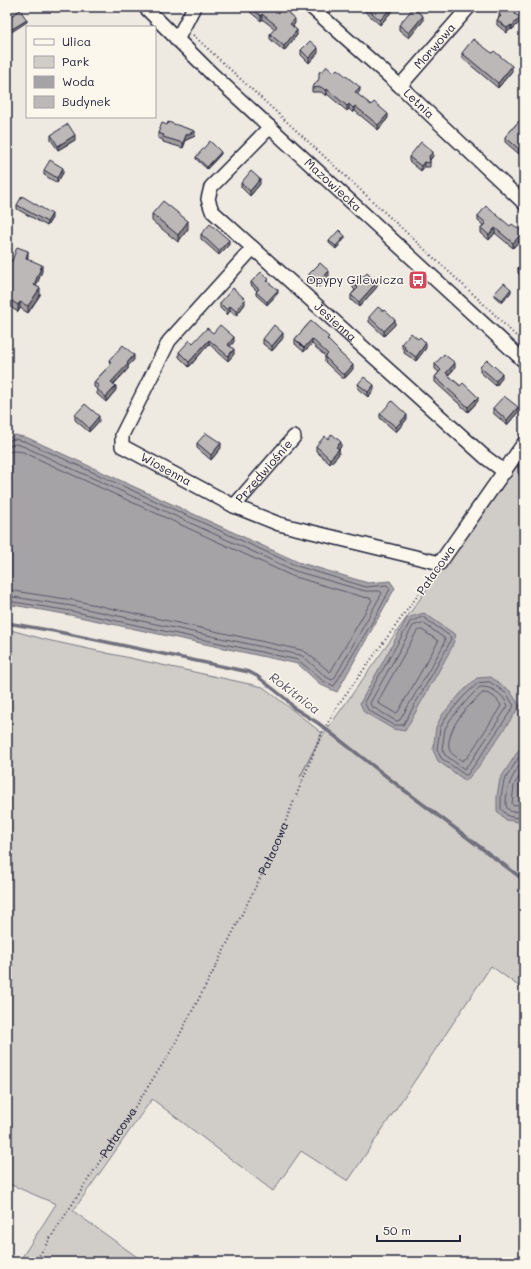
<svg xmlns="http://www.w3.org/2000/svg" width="531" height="1269" viewBox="0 0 531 1269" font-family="Mali,sans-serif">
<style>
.green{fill:#d0cdc9;stroke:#797882}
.water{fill:#a6a3a7;stroke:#716f7c}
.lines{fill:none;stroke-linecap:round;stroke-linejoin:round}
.shore{stroke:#575666;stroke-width:1}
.stream{stroke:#716f7c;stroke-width:3.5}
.minor-casing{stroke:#22223b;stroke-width:16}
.path{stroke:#22223b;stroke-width:2;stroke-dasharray:1 3;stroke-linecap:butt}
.minor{stroke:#fbf7ec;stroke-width:13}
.wall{fill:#a29e9e;stroke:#22223b}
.shaded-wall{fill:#848181;stroke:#22223b}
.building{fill:#bcb8b8;stroke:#22223b}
.labels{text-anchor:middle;stroke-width:3;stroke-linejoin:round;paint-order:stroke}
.street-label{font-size:12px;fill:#22223b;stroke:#fbf7ec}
.poi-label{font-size:12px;fill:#22223b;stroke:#fbf7ec;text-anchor:end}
.water-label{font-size:13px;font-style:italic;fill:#575666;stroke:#fbf7ec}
</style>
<rect width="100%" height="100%" fill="#eeeae2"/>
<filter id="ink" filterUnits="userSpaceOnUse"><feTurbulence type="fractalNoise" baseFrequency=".025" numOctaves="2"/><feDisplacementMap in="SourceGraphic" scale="8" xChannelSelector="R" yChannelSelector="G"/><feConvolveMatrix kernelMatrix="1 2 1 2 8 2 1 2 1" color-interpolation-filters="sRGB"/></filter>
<g filter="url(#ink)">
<path class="green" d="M 524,453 L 524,990 L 491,966 L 348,1181 L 301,1151 L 273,1191 L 152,1099 L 73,1211 L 144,1262 L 19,1262 L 56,1204 L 7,1183 L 7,629 L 47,640 L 263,687 L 322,733 L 300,777 L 320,740 L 328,728 Z"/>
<path class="water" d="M 15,435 L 28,438 L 298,562 L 368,583 L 390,581 L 395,588 L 337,692 L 321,685 L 298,664 L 70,615 L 7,604 L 7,438 Z
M 424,613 L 456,635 L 451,649 L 405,731 L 393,729 L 364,712 L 360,703 L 407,618 Z
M 491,677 L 510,691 L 520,706 L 479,766 L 466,781 L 438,761 L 433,750 L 436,727 L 442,715 L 461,693 L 477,678 Z
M 524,742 L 524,818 L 518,822 L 506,820 L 497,811 L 497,796 L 500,779 Z"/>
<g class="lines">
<path class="shore" d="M 7,441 L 15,439 L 27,442 L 297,566 L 366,587 L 387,585 L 390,589 L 376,616 L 334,686 L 323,681 L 298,660 L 71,611 L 7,601
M 7,446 L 16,444 L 25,447 L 295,571 L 365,591 L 380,591 L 382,593 L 334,679 L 332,680 L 326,677 L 304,657 L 300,655 L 72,606 L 7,596
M 7,452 L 16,451 L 23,452 L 292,576 L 363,597 L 370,598 L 372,600 L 331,671 L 330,672 L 307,653 L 301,650 L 73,600 L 7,590
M 423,617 L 450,636 L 451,638 L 447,648 L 403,725 L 394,725 L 368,710 L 364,702 L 410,622 Z
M 423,623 L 444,638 L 445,640 L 443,646 L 400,720 L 396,721 L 371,706 L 370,703 L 413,626 Z
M 422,630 L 437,640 L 438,642 L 398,712 L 395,713 L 378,703 L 378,701 L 417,631 Z
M 490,682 L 507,694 L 514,706 L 476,763 L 467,775 L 465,775 L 441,758 L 437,749 L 440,728 L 446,717 L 464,696 L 478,683 Z
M 480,687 C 492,686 504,695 508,706 L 472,760 L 464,769 L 445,755 L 442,749 L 445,729 L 450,720 L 468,699 Z
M 483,693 C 490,692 499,700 501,706 L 468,757 L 462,761 C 459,758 452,755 450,751 C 448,748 449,745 449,742 C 452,721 468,706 483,693 Z
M 524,749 L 504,781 L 501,797 L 501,809 L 508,816 L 517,818 L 524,815
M 524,758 C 513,776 506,784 506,806 C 512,816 515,810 524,810
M 524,770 L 514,785 L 512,804 L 514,806 L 524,804"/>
<path class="stream" d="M 7,623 L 54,631 L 249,672 L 257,676 L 286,699 L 294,708 L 318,723 L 404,790 L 524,880"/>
<g class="minor-casing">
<g id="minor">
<path id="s2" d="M 145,7 L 211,73 L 524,361"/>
<path id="s3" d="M 311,7 L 400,86 L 524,203"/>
<path d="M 177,40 L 194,7"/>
<path id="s4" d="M 400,86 L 469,7"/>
<path id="s5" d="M 270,127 L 211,187 L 208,199 L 212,211 L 485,457 L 505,472"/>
<path id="s6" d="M 253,248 L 169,341 L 122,435 L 122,446 L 234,506 L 279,524 L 440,563 L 524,443"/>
<path id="s7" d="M 234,506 L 294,437"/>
</g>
</g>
<g class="path">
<path d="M 193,35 L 488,308 L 517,337"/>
<path id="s1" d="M 35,1262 L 171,1051 L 212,974 L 272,854 L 322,733 L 338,705 L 434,573"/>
</g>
<use href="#minor" class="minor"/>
</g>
<path class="wall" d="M 248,7 L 281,7 L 295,23 L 293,26 L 297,35 L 284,51 L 270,39 L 270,34 L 275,29 L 262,19 L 261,21 L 250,12 L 250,8 Z
M 360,7 L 394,7 L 394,9 L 380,25 Z
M 499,14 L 515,14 L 520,22 L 512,30 L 511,29 L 507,33 L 497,25 L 497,20 L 499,17 Z
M 423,21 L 409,38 L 399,30 L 399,25 Z
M 301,50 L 318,53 L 309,63 L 301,55 Z
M 462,53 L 512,71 L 498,88 L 462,58 Z
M 319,79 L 360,91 L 357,94 L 388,118 L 378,130 L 355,111 L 353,113 L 349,109 L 347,111 L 327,94 L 326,96 L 321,92 L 312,92 L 312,88 Z
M 519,121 L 519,154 L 505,142 L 505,137 Z
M 158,133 L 195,136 L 186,140 L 183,148 L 163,142 L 163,140 L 158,138 Z
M 51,135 L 75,140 L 58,150 L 51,140 Z
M 221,154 L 207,169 L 196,159 L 196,157 Z
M 433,156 L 430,160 L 430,167 L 424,167 L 421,171 L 409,161 L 409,157 Z
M 44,170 L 63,173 L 57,183 L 44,175 Z
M 241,183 L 260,184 L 250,196 L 241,187 Z
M 17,205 L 52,218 L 47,226 L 17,209 Z
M 152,214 L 188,229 L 178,242 L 152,221 Z
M 478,216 L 523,237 L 513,248 L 495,233 L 489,240 L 481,233 L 481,228 L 483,225 L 478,221 Z
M 201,234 L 229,245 L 219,255 L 201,239 Z
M 345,238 L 336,249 L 329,243 L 329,241 Z
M 28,258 L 28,259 L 42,271 L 36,286 L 40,295 L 28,313 L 20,308 L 18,312 L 7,305 L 7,261 L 12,261 Z
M 524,261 L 524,278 L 518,273 L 518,268 Z
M 309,274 L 329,276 L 319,287 L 309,279 Z
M 269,281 L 268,282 L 278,293 L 267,305 L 256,295 L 256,292 L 257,291 L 251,285 L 251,282 Z
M 353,283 L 377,287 L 359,307 L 351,300 L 351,295 L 355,290 L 353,288 Z
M 511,292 L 502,303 L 494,296 L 494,294 Z
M 220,303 L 245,304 L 236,316 L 230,311 L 227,315 L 220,308 Z
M 369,317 L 395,325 L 384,336 L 369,322 Z
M 311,321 L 340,353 L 353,369 L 345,378 L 342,378 L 325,362 L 325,356 L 312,344 L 304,352 L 295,344 L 295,339 Z
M 213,333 L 234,342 L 230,346 L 234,354 L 228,361 L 209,344 L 189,367 L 179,357 L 179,352 L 193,343 Z
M 283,338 L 272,351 L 263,344 L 263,339 Z
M 402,343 L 426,348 L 416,361 L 404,353 L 404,350 L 402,348 Z
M 109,360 L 134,360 L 128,366 L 128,369 L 114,384 L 116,390 L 106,402 L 97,394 L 97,389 L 94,387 L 94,382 L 110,365 Z
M 435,364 L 455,368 L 448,375 L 478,401 L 468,412 L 435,382 L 435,377 L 439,372 L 435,369 Z
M 480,367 L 502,378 L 496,386 L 480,372 Z
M 358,384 L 374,390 L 368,397 L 358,389 Z
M 493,408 L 518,412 L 507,425 L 493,413 Z
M 380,414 L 407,419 L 396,432 L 380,418 Z
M 75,415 L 99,421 L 89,432 L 75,420 Z
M 328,439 L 341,447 L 339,449 L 339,454 L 330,464 L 316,451 L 316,446 Z
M 197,443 L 221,448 L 211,460 L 197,448 Z
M 524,457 L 524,483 L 523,482 L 518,472 L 518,465 Z"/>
<path class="shaded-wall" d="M 392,7 L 394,7 L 394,9 L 380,25 L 380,20 Z
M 262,14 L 262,19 L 261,21 L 261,16 Z
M 423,16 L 423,21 L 409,38 L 409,33 Z
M 520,17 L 520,22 L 512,30 L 512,26 Z
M 295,19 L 295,23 L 290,29 L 290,24 Z
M 27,20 L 27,22 L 7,35 L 7,32 Z
M 511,25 L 511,29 L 507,33 L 507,28 Z
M 297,30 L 297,35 L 284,51 L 284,46 Z
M 318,48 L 318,53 L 309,63 L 309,58 Z
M 512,66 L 512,71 L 498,88 L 498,83 Z
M 360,87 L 360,91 L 355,97 L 355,92 Z
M 327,89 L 327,94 L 326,96 L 326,91 Z
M 349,104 L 349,109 L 347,111 L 347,106 Z
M 355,106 L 355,111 L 353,113 L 353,108 Z
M 388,114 L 388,118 L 378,130 L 378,125 Z
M 195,131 L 195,136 L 186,140 L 183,148 L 183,143 L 186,135 Z
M 75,135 L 75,140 L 58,150 L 58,146 Z
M 524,143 L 524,148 L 519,154 L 519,149 Z
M 221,152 L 221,154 L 207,169 L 207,167 Z
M 433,152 L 433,156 L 429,161 L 429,156 Z
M 424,162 L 424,167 L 421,171 L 421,166 Z
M 63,168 L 63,173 L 57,183 L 57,178 Z
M 260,179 L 260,184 L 250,196 L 250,191 Z
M 52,214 L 52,218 L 47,226 L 47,222 Z
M 188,221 L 188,229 L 178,242 L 178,235 Z
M 495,228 L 495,233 L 489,240 L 489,235 Z
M 523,232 L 523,237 L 513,248 L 513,243 Z
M 345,236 L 345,238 L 336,249 L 336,246 Z
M 229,240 L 229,245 L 219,255 L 219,251 Z
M 28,251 L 28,258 L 26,264 L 26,258 Z
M 42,265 L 42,271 L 34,292 L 34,285 Z
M 329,271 L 329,276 L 319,287 L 319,282 Z
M 377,282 L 377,287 L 359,307 L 359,302 Z
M 40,288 L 40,295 L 28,313 L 28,306 Z
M 511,289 L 511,292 L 502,303 L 502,300 Z
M 278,290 L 278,293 L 267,305 L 267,302 Z
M 245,299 L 245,304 L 236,316 L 236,311 Z
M 20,302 L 20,308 L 18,312 L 18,305 Z
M 230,306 L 230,311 L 227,315 L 227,310 Z
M 395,320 L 395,325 L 384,336 L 384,331 Z
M 283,333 L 283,338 L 272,351 L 272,346 Z
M 234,337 L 234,342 L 228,349 L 228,345 Z
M 312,339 L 312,344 L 304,352 L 304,348 Z
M 209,340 L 209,344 L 189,367 L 189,362 Z
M 426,343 L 426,348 L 416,361 L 416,357 Z
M 234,349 L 234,354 L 228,361 L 228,356 Z
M 134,355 L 134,360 L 128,366 L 128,369 L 111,386 L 111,382 Z
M 455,363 L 455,368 L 446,378 L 446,373 Z
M 353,365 L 353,369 L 345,378 L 345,374 Z
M 502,373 L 502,378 L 496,386 L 496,381 Z
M 374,385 L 374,390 L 368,397 L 368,392 Z
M 116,386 L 116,390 L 106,402 L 106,397 Z
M 478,397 L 478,401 L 468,412 L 468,407 Z
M 518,407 L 518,412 L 507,425 L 507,420 Z
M 407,415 L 407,419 L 396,432 L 396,427 Z
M 99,416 L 99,421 L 89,432 L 89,428 Z
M 341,442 L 341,447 L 336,451 L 336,447 Z
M 221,443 L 221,448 L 211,460 L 211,455 Z
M 339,449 L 339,454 L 330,464 L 330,459 Z"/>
<path class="building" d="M 250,7 L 281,7 L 295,19 L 290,24 L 297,30 L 284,46 L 270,34 L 277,26 L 262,14 L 261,16 Z
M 365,7 L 392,7 L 380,20 Z
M 506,7 L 508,7 L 512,10 L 515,10 L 515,14 L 520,17 L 512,26 L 511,25 L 507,28 L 497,20 L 501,16 L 499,14 Z
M 413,8 L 423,16 L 409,33 L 399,25 Z
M 20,10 L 27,20 L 7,32 L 7,19 Z
M 473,39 L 492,53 L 494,51 L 512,66 L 498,83 L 462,53 Z
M 310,41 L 318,48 L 309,58 L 301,50 Z
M 327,66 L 334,72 L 337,69 L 360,87 L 355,92 L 371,105 L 374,102 L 388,114 L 378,125 L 355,106 L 353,108 L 349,104 L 347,106 L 327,89 L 326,91 L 321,87 L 312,88 L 319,79 L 319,72 L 323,71 Z
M 519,121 L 524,124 L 524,143 L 519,149 L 505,137 Z
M 168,122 L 195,131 L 186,135 L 183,143 L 163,137 L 164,135 L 158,133 L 162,123 L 167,125 Z
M 68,124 L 75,135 L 58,146 L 51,135 Z
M 210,141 L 221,152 L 207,167 L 196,157 Z
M 421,142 L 433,152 L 429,156 L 430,163 L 424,162 L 421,166 L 409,157 Z
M 50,160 L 63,168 L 57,178 L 44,170 Z
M 251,171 L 260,179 L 250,191 L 241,183 Z
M 22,196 L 52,214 L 47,222 L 17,205 Z
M 163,201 L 188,221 L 178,235 L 152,214 Z
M 486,206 L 510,226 L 512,224 L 523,232 L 513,243 L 495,228 L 489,235 L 481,228 L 486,223 L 478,216 Z
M 210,224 L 229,240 L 219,251 L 201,234 Z
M 339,230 L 345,236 L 336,246 L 329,241 Z
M 17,247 L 28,251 L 26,258 L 42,265 L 34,285 L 40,288 L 28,306 L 20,302 L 18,305 L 7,298 L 7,297 L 9,294 L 7,292 L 7,261 L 8,259 L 12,261 Z
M 524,261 L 524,273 L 518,268 Z
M 320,263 L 329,271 L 319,282 L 309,274 Z
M 261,272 L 269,279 L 267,281 L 278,290 L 267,302 L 256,292 L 259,289 L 251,282 Z
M 367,273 L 377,282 L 359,302 L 351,295 L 358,288 L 353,283 L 358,275 L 364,276 Z
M 504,283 L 511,289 L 502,300 L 494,294 Z
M 233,288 L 245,299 L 236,311 L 230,306 L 227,310 L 220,303 Z
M 378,307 L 383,311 L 384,310 L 395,320 L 384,331 L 369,317 Z
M 311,321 L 329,337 L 327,339 L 340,352 L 339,352 L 353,365 L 345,374 L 342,374 L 325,357 L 328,354 L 312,339 L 304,348 L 295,339 Z
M 220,325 L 234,337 L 228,345 L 234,349 L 228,356 L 209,340 L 189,362 L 179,352 L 190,340 L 193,343 L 207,328 L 213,333 Z
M 274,325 L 283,333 L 272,346 L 263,339 Z
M 411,333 L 418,339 L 420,337 L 426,343 L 416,357 L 404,348 L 405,347 L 402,343 Z
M 123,345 L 134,355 L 127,363 L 128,364 L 111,382 L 116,386 L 106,397 L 97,389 L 99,386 L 94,382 L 112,363 L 109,360 Z
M 444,354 L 455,363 L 446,373 L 460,386 L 463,383 L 478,397 L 468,407 L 435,377 L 441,370 L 435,364 Z
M 487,360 L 502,373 L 496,381 L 480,367 Z
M 364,377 L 374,385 L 368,392 L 358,384 Z
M 504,396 L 518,407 L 507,420 L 493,408 Z
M 392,401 L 407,415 L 396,427 L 380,414 Z
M 85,404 L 99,416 L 89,428 L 75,415 Z
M 206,433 L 221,443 L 211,455 L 197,443 Z
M 332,434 L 341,442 L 336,447 L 339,449 L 330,459 L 316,446 L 325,436 L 328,439 Z
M 524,457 L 524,475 L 523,475 L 518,465 Z"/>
</g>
<defs>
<g id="bus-square" transform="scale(1)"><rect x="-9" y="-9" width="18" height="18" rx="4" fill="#d1495b" stroke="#fbf7ec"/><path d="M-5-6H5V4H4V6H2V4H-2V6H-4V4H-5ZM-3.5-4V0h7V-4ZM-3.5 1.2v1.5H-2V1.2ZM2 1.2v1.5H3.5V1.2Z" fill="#fff"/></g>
</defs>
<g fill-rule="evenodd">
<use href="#bus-square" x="418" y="280"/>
</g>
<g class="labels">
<g class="street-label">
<text dy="4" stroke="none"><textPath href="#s4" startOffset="53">Morwowa</textPath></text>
<text dy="4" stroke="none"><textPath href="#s3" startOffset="145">Letnia</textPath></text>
<text dy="4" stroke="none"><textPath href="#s2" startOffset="259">Mazowiecka</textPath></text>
<text dy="4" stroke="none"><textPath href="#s5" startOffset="275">Jesienna</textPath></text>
<text dy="4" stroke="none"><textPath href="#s6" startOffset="291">Wiosenna</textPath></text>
<text dy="4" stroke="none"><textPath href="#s7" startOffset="46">Przedwiośnie</textPath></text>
<text transform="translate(436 570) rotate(-55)" y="4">Pałacowa</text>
<text dy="4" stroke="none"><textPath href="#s1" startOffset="478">Pałacowa</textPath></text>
<text dy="4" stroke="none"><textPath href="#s1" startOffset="154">Pałacowa</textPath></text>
</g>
<g class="poi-label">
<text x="404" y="284">Opypy Gilewicza</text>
</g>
<g class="water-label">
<text transform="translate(295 693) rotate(37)" y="5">Rokitnica</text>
</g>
</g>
<rect width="531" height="1269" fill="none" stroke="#fbf7ec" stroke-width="24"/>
<rect x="12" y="12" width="507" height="1245" fill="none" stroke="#22223b" stroke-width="1.5" filter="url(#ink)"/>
<rect x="26" y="26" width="130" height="92" fill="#fbf7ec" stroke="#a4a2a5"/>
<rect x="34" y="39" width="20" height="6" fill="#fbf7ec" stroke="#a4a2a5"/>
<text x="62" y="46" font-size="12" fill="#22223b">Ulica</text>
<rect x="34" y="56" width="20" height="12" fill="#d0cdc9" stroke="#a4a2a5"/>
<text x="62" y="66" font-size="12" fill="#22223b">Park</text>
<rect x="34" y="76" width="20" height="12" fill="#a6a3a7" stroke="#a4a2a5"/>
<text x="62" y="86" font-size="12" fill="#22223b">Woda</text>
<rect x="34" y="96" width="20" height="12" fill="#bcb8b8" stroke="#a4a2a5"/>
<text x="62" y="106" font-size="12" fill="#22223b">Budynek</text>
<path d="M377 1235v6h83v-6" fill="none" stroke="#22223b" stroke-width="2"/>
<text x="383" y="1235" font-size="12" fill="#22223b" stroke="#fbf7ec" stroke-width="3" paint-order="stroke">50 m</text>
</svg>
